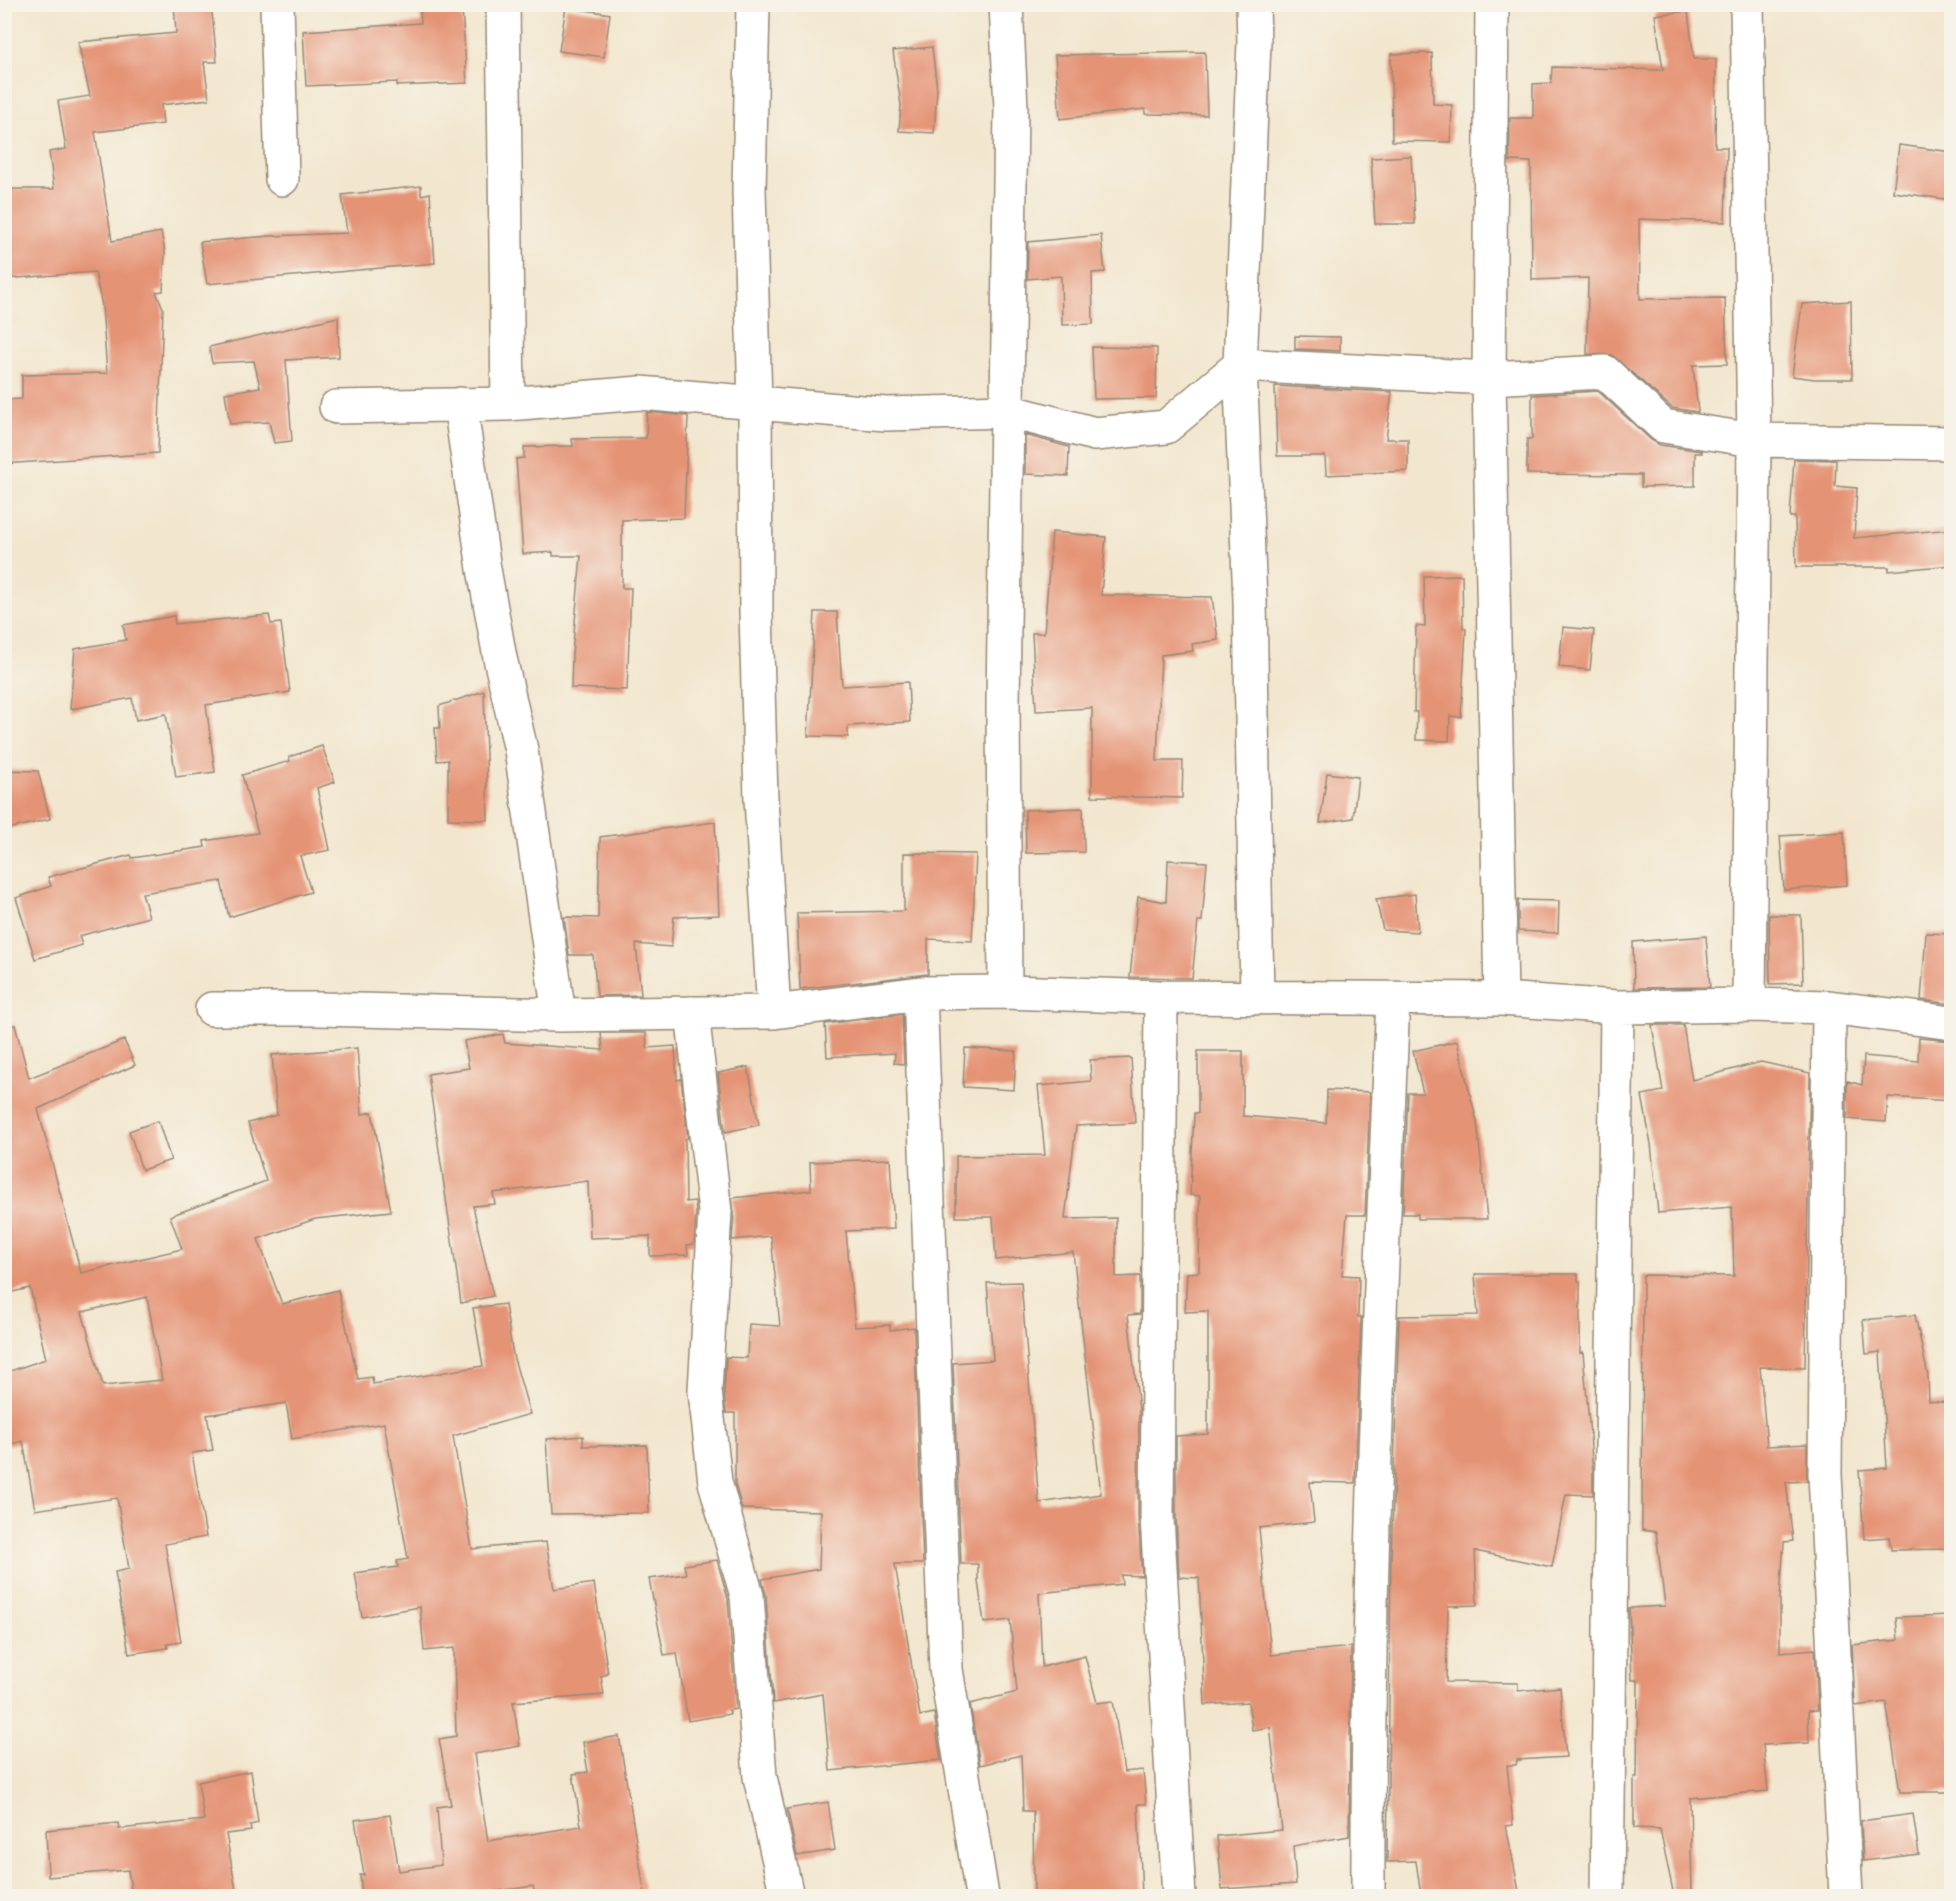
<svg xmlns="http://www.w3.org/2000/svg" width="1956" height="1901" viewBox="0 0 1956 1901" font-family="'Comic Neue',sans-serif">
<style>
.building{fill:#e59374;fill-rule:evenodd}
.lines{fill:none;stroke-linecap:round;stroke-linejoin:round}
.minor-casing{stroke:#968876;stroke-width:36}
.minor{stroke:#fff;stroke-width:33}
</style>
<rect width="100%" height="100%" fill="#f7f3e8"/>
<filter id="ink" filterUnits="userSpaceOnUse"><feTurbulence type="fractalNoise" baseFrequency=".0167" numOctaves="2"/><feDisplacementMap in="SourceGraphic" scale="12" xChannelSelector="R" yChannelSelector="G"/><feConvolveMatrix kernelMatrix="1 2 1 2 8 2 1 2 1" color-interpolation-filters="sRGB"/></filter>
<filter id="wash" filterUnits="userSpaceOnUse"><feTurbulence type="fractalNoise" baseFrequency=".008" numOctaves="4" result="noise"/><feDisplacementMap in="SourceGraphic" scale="24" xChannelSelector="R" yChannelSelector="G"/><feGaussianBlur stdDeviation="1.35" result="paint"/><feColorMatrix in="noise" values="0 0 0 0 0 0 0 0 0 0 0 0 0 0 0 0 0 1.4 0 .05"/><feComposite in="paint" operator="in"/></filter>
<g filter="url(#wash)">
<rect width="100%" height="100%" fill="#f2e6ce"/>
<g id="blocks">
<path class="building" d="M 174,4 L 211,4 L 217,62 L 204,62 L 209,99 L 161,105 L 163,124 L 95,132 L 112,241 L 161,232 L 165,252 L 163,291 L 156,292 L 163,308 L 158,453 L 4,464 L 4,400 L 22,399 L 22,375 L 107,373 L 102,306 L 95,272 L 4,279 L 4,189 L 54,189 L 49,152 L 66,149 L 58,101 L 90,96 L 78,42 L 176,33 Z
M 566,7 L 610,14 L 604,57 L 559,51 Z
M 462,9 L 467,83 L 397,86 L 397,82 L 306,86 L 303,31 L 421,23 L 420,11 Z
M 1688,11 L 1694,59 L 1716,59 L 1715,147 L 1727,147 L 1725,222 L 1639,219 L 1640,299 L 1725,298 L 1727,364 L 1693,365 L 1698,412 L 1672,408 L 1612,355 L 1587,354 L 1588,278 L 1532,280 L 1531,162 L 1509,161 L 1510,118 L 1533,118 L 1533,84 L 1551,83 L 1552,67 L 1663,70 L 1655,15 Z
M 932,47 L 937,90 L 934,133 L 899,131 L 901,105 L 893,51 Z
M 1205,52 L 1207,115 L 1145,114 L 1145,109 L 1060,119 L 1055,55 Z
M 1432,53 L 1433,104 L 1452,105 L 1451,142 L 1392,141 L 1391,54 Z
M 1899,145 L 1952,152 L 1952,200 L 1893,192 Z
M 1411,156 L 1415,224 L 1375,224 L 1371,158 Z
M 421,186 L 421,195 L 430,193 L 435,263 L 207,284 L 200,242 L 270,236 L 347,233 L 342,195 Z
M 1101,235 L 1105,272 L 1092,273 L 1093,324 L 1062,325 L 1061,276 L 1027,279 L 1028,242 Z
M 1851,301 L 1852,379 L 1815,379 L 1792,376 L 1802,304 Z
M 338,317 L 339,357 L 286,360 L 292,441 L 274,443 L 269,422 L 230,424 L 225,393 L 260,387 L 254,361 L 212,363 L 209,347 Z
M 1295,336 L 1340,337 L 1340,351 L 1295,349 Z
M 1092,347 L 1157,348 L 1156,398 L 1094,399 Z
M 1275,386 L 1392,392 L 1386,439 L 1408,439 L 1408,471 L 1326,475 L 1325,456 L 1277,456 Z
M 1598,391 L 1651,440 L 1660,445 L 1702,451 L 1702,453 L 1695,453 L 1695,486 L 1641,487 L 1641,475 L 1527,474 L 1527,439 L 1532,439 L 1532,395 Z
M 647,412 L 688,416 L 684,518 L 622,520 L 622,588 L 631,588 L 627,690 L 571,688 L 572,655 L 581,556 L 553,556 L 553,552 L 523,554 L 516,459 L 524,458 L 524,447 L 573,446 L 572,439 L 646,438 Z
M 1025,435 L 1069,447 L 1068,476 L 1025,474 Z
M 1794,459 L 1836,460 L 1835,486 L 1857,488 L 1854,538 L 1952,529 L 1952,565 L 1889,571 L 1889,567 L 1796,567 L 1795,517 L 1790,517 Z
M 1052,532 L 1106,537 L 1101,595 L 1212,597 L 1218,640 L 1192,644 L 1193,651 L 1161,655 L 1157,761 L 1183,761 L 1182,798 L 1092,796 L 1092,708 L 1036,711 L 1032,633 L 1044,633 Z
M 1462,575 L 1463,628 L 1466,629 L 1461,717 L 1450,716 L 1449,741 L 1416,740 L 1417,712 L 1414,712 L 1416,626 L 1425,627 L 1424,576 Z
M 815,612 L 837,612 L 842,686 L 908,682 L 910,722 L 848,726 L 848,737 L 808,736 Z
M 269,615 L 271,624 L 281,623 L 290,692 L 206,705 L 215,772 L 176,777 L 166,714 L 136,720 L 132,698 L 70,709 L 75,649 L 126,640 L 123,625 L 174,616 L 175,624 Z
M 1563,627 L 1594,630 L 1590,670 L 1559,667 Z
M 484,691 L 488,820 L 448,819 L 448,760 L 437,761 L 435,728 L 440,728 L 439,706 Z
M 322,746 L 335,782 L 317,788 L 330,850 L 300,856 L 311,892 L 229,917 L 221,881 L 142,893 L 149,917 L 79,936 L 82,945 L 35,959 L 16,898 L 51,886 L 48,877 L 131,855 L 132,858 L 205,847 L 204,841 L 258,833 L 242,775 L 290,761 L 289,757 Z
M 4,770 L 38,771 L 50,819 L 4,830 Z
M 1327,773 L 1358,777 L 1353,818 L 1320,823 Z
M 1083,808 L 1084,852 L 1026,853 L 1025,810 Z
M 715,822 L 719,915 L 674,917 L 671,947 L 636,944 L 641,995 L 597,996 L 593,955 L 569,955 L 564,917 L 598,918 L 600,837 Z
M 1844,832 L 1847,885 L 1784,890 L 1780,836 Z
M 904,853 L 976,854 L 972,941 L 928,939 L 928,974 L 800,989 L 797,913 L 904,911 Z
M 1168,860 L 1207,862 L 1202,921 L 1198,921 L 1192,978 L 1130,977 L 1138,897 L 1166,902 Z
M 1415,894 L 1418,932 L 1383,930 L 1376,899 Z
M 1518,900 L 1559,901 L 1558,933 L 1518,931 Z
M 1769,915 L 1801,915 L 1803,983 L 1770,984 Z
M 1926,933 L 1952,934 L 1952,1004 L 1921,1000 Z
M 1706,936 L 1710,987 L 1634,988 L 1633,942 Z
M 902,1014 L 904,1064 L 894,1063 L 895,1053 L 827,1057 L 825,1024 Z
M 15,1025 L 29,1078 L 124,1040 L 135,1065 L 38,1109 L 81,1273 L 182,1249 L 170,1216 L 266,1181 L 248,1123 L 277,1115 L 272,1055 L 357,1048 L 362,1114 L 372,1112 L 391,1211 L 315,1219 L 258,1239 L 282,1304 L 338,1290 L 358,1379 L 372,1377 L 373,1384 L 483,1366 L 473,1308 L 505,1304 L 513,1355 L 530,1414 L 453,1436 L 472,1549 L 546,1542 L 554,1589 L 594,1583 L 608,1674 L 601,1676 L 604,1695 L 513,1702 L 520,1746 L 474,1754 L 488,1841 L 581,1826 L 573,1774 L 588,1772 L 583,1742 L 619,1736 L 645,1896 L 535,1896 L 533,1886 L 464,1896 L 362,1896 L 360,1875 L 364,1875 L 355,1820 L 390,1815 L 399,1871 L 441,1865 L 437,1807 L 451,1805 L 439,1739 L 456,1736 L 454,1648 L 424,1651 L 420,1607 L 362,1617 L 355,1573 L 398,1567 L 397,1561 L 408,1559 L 384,1423 L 292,1439 L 286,1403 L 207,1415 L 213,1450 L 192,1453 L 206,1537 L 165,1544 L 181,1642 L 167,1644 L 168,1648 L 129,1654 L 115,1572 L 129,1569 L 117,1498 L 35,1510 L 23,1441 L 4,1446 L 4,1373 L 46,1359 L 30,1288 L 4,1294 L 4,1026 ZM 147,1297 L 162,1380 L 103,1386 L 82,1312 Z
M 1652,1025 L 1683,1025 L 1692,1080 L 1761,1062 L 1810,1073 L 1805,1368 L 1760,1367 L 1767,1446 L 1807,1444 L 1807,1481 L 1786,1482 L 1793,1541 L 1784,1542 L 1780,1598 L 1780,1652 L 1815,1649 L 1818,1710 L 1808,1711 L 1809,1743 L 1763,1745 L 1768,1791 L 1690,1798 L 1692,1896 L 1674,1896 L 1660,1829 L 1634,1828 L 1634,1777 L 1637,1777 L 1638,1680 L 1632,1680 L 1629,1608 L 1665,1606 L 1656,1532 L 1642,1530 L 1643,1275 L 1734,1276 L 1732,1207 L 1658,1213 L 1651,1144 L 1642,1095 L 1663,1091 Z
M 601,1033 L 646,1033 L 647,1048 L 675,1046 L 677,1080 L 681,1079 L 688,1138 L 685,1139 L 686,1202 L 695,1201 L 696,1213 L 694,1244 L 687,1245 L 688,1255 L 650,1256 L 650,1236 L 590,1238 L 588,1181 L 493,1193 L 495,1204 L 473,1206 L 493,1296 L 461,1303 L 428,1074 L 469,1068 L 464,1041 L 503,1034 L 505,1043 L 603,1050 Z
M 1919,1038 L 1952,1041 L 1952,1101 L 1888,1097 L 1886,1122 L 1847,1119 L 1847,1081 L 1862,1085 L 1864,1056 L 1918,1061 Z
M 1457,1041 L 1477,1122 L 1487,1219 L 1418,1219 L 1418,1214 L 1403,1214 L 1408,1093 L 1423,1093 L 1413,1051 Z
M 965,1048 L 1016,1051 L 1014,1090 L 963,1087 Z
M 1198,1051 L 1243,1051 L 1243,1116 L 1326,1123 L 1327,1090 L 1370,1092 L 1365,1215 L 1347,1215 L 1342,1275 L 1359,1276 L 1358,1317 L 1361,1317 L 1355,1483 L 1310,1482 L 1314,1522 L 1259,1528 L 1271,1655 L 1351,1647 L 1349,1836 L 1293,1846 L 1296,1884 L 1222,1889 L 1217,1836 L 1282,1830 L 1270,1727 L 1252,1730 L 1248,1702 L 1205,1705 L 1199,1578 L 1179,1577 L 1176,1517 L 1176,1436 L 1208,1434 L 1208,1311 L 1185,1312 L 1187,1273 L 1199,1272 L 1200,1196 L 1190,1195 L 1194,1113 L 1198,1113 Z
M 1131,1058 L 1135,1123 L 1076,1126 L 1065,1219 L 1116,1218 L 1116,1277 L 1140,1276 L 1140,1314 L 1128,1315 L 1139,1409 L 1138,1517 L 1142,1576 L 1121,1575 L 1122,1584 L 1039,1593 L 1042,1667 L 1085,1656 L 1097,1703 L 1113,1701 L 1124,1772 L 1143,1770 L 1146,1804 L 1138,1804 L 1142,1896 L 1034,1896 L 1033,1811 L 1023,1811 L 1021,1755 L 980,1765 L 970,1704 L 1017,1692 L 1010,1620 L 984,1623 L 978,1581 L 978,1564 L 961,1564 L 953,1363 L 993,1360 L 987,1283 L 1021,1282 L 1039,1503 L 1101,1494 L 1073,1252 L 996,1260 L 993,1217 L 956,1217 L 956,1156 L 1045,1155 L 1038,1086 L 1091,1081 L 1090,1060 Z
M 748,1067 L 759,1125 L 725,1132 L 718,1073 Z
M 158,1121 L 171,1160 L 142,1170 L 129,1131 Z
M 890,1159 L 894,1229 L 846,1231 L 855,1327 L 890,1325 L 890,1330 L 914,1327 L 923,1564 L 895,1564 L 920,1716 L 934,1713 L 941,1760 L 830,1771 L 823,1694 L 773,1703 L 766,1595 L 762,1579 L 819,1569 L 821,1511 L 742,1509 L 735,1484 L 735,1413 L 726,1413 L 724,1390 L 726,1357 L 747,1358 L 749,1324 L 780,1326 L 771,1236 L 732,1240 L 734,1213 L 732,1198 L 811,1190 L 810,1162 Z
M 1475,1274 L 1578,1274 L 1578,1281 L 1580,1281 L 1580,1353 L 1583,1352 L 1593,1471 L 1593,1495 L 1566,1494 L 1552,1567 L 1475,1551 L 1477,1605 L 1448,1606 L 1446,1682 L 1518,1683 L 1518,1691 L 1560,1687 L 1566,1757 L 1517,1760 L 1516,1765 L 1507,1765 L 1513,1825 L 1506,1826 L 1520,1896 L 1421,1896 L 1416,1861 L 1387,1862 L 1391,1560 L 1399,1316 L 1478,1315 Z
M 1915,1315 L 1928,1376 L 1929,1401 L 1952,1403 L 1952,1549 L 1891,1550 L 1889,1537 L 1864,1539 L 1859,1470 L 1887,1468 L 1880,1352 L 1866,1354 L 1863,1320 Z
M 583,1436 L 583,1446 L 647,1445 L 649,1513 L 551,1514 L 546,1439 Z
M 717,1560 L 728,1599 L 736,1709 L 729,1710 L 730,1714 L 688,1721 L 677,1653 L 664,1655 L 649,1579 L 686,1574 L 684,1565 Z
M 1952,1615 L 1952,1792 L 1900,1792 L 1886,1702 L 1855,1706 L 1852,1645 L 1898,1640 L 1896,1617 Z
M 251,1771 L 258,1823 L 250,1825 L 251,1831 L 226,1834 L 237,1896 L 132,1896 L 128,1870 L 48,1877 L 46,1830 L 118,1823 L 119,1829 L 204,1820 L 198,1782 Z
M 828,1802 L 835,1850 L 797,1856 L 787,1809 Z
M 1913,1814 L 1919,1854 L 1863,1861 L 1861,1821 Z"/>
</g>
</g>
<g filter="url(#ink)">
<use href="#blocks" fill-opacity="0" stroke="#968876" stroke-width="1.5"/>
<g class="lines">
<g class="minor-casing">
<path id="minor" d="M 277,4 L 282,179
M 503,4 L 508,404
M 753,4 L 749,190 L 755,403 L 756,611 L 761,799 L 774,1012
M 1253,4 L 1254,43 L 1240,365 L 1250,600 L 1257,997
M 1492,4 L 1489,378 L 1501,999
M 1747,4 L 1754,440 L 1749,1005
M 460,404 L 484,569 L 500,658 L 521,750 L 559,1015
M 336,407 L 508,404 L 640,393 L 886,414 L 1008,411 L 1095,434 L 1166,427 L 1240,365 L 1489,378 L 1605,372 L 1663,426 L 1754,440 L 1952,443
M 1005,992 L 1003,706 L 1011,108 L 1006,4
M 920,993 L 946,1669 L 982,1896
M 1161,997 L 1157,1517 L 1179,1896
M 1829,1007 L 1825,1474 L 1846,1896
M 212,1009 L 319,1009 L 559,1015 L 774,1012 L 920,993 L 1005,992 L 1161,997 L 1501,999 L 1617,1007 L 1749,1005 L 1829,1007 L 1952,1023
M 692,1013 L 715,1212 L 705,1391 L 715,1482 L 747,1596 L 760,1777 L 787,1896
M 1368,1896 C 1367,1597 1380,1298 1393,999
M 1607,1896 L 1617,1007"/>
</g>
<use href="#minor" class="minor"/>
</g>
</g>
<rect width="1956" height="1901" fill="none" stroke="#f7f3e8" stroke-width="24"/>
</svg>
